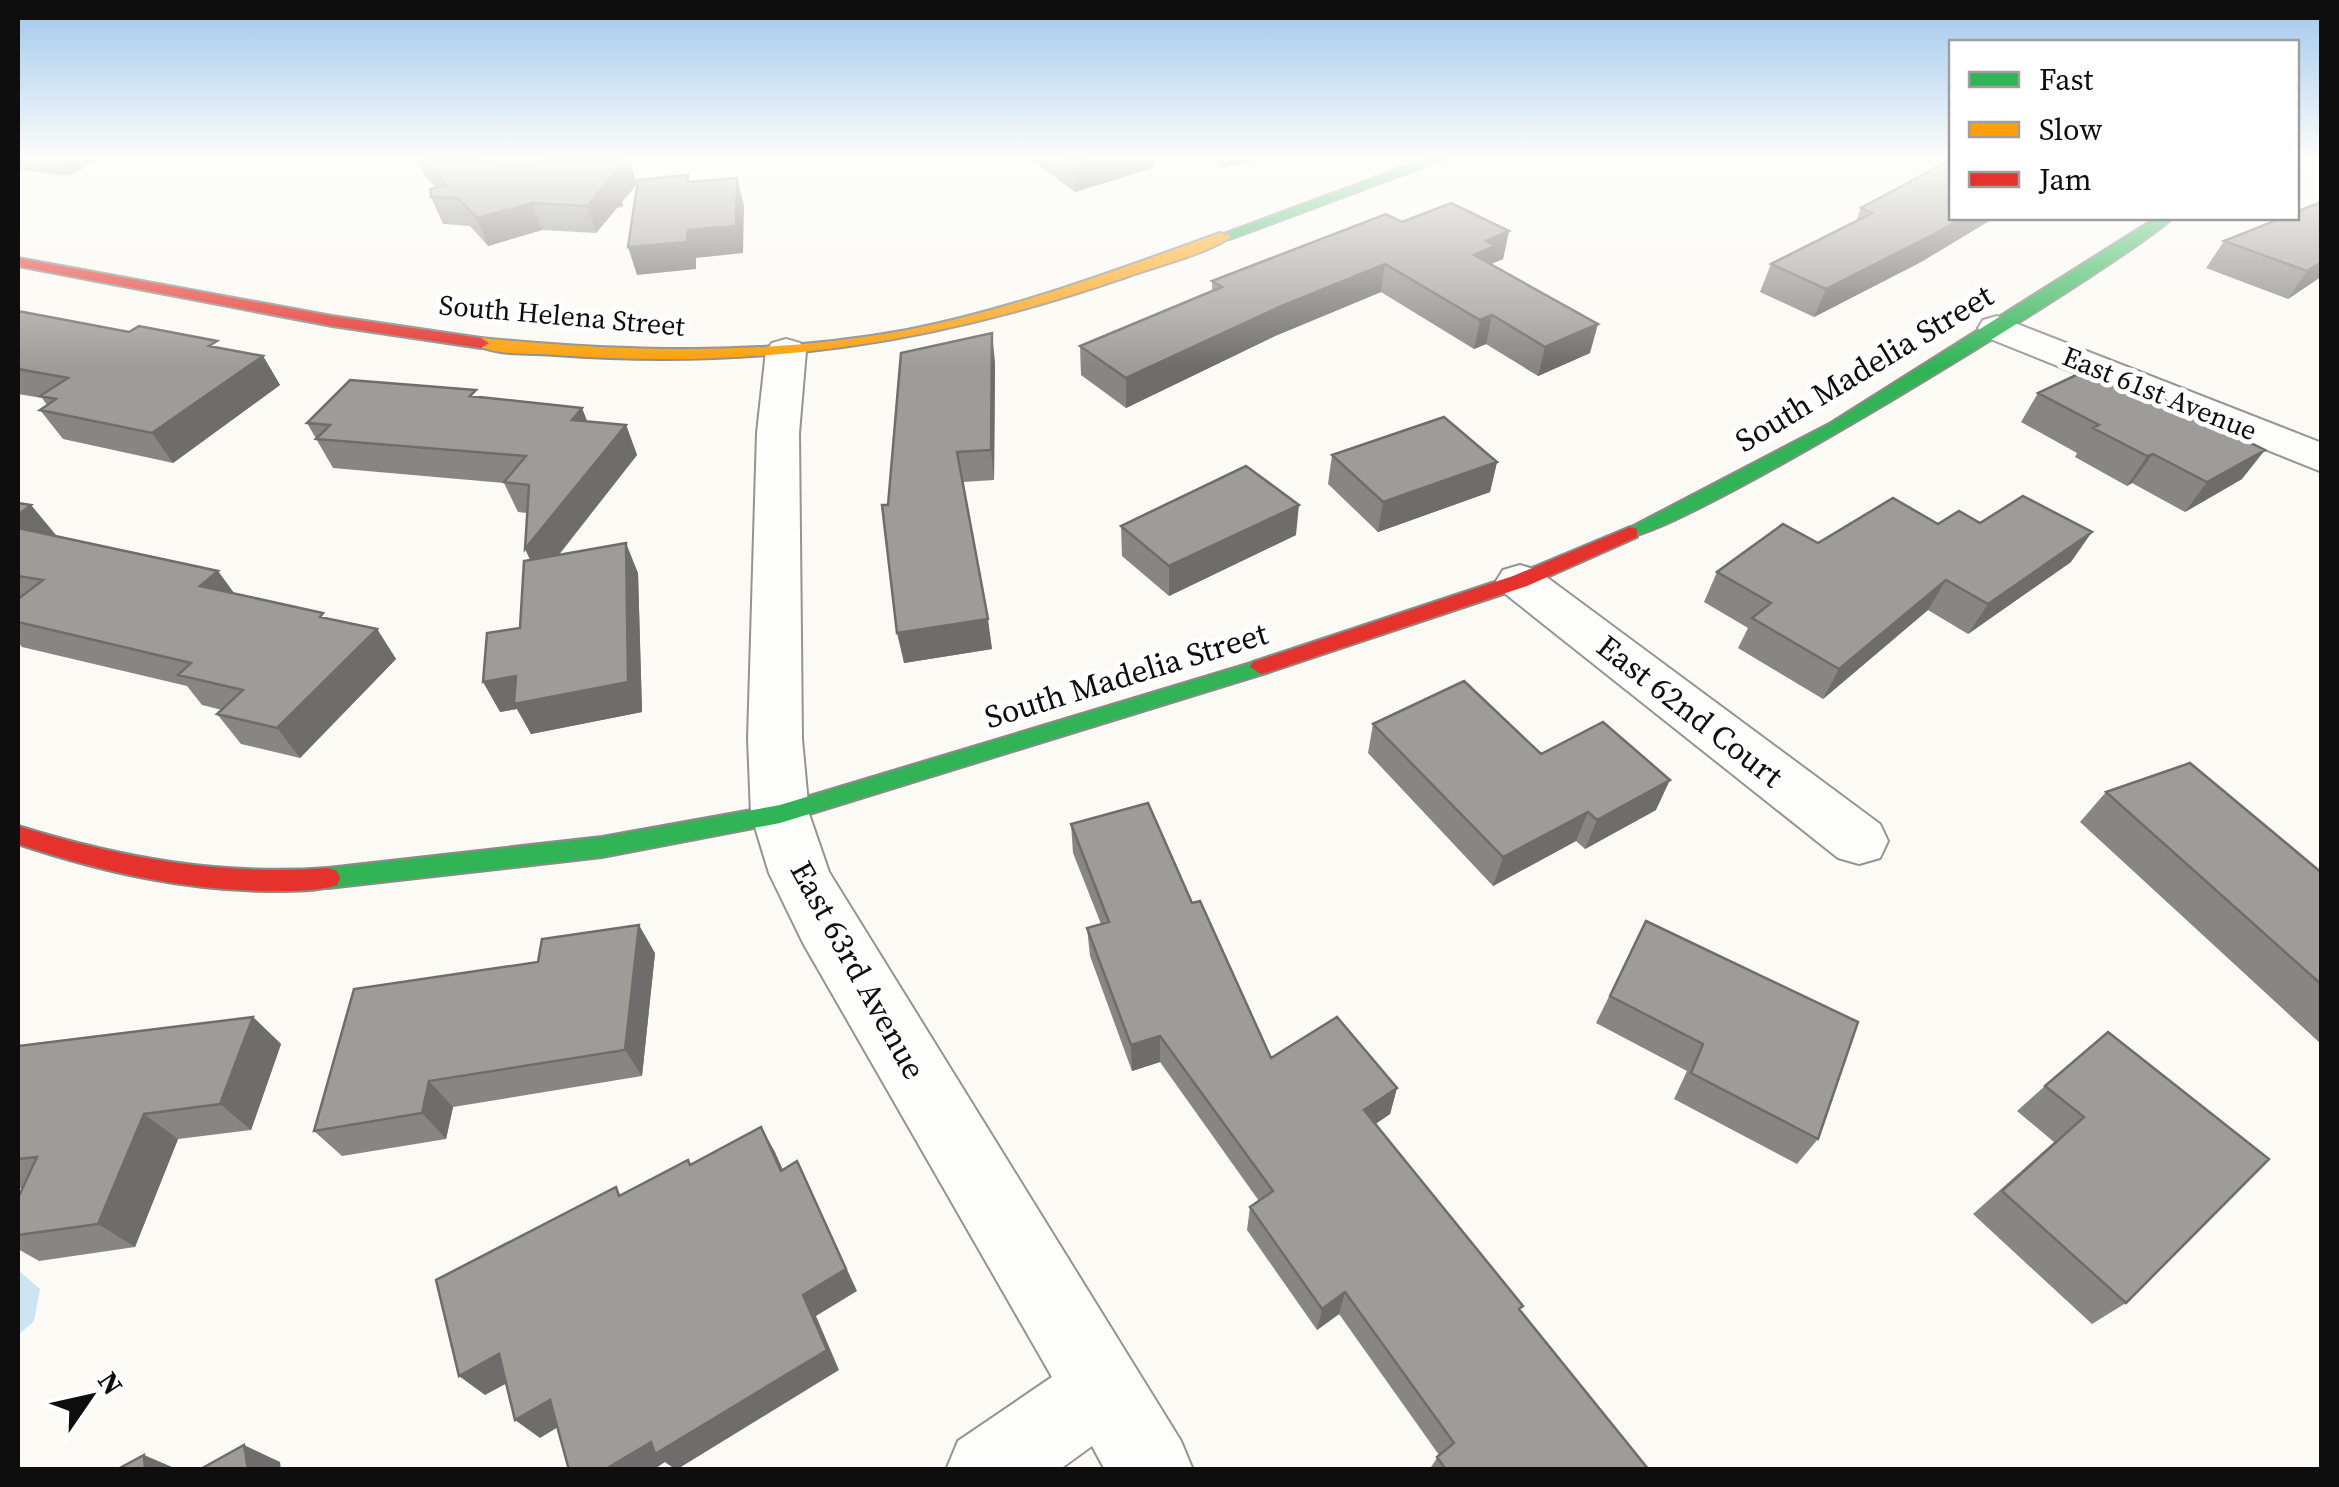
<svg xmlns="http://www.w3.org/2000/svg" width="2339" height="1487" viewBox="0 0 2339 1487" font-family="'Source Serif 4',serif">
<style>
.water{fill:#cde4f3}
.lines{fill:none;stroke-linecap:round;stroke-linejoin:round}
.street-casing{stroke:#959492;stroke-width:4}
.fast-casing{stroke:#8b8b88;stroke-width:4}
.slow-casing{stroke:#8b8b88;stroke-width:4}
.jam-casing{stroke:#8b8b88;stroke-width:4}
.street{fill:#fefefd;fill-rule:evenodd}
.fast{fill:#30b455;fill-rule:evenodd}
.slow{fill:#ff9f0a;fill-rule:evenodd}
.jam{fill:#e5322d;fill-rule:evenodd}
.wall{fill:#888684}
.shaded-wall{fill:#6f6d6b}
.building{fill:#9e9c99;stroke:#6f6d6b;stroke-width:2.5}
.labels{text-anchor:middle;stroke-width:10;stroke-linejoin:round;paint-order:stroke}
.far-street-label{font-size:28px;fill:#0e0e0e;stroke:#fff}
.street-label{font-size:32px;fill:#0e0e0e;stroke:#fff}
</style>
<rect width="100%" height="100%" fill="#fbfaf4"/>
<path class="water" d="M 18,1270 L 40,1289 L 34,1321 L 18,1335 Z"/>
<g class="lines">
<g class="street-casing">
<path id="street" d="M 1997,316 L 2322,443 L 2322,472 L 1983,336 L 1978,328 L 1983,320 Z
M 786,339 L 800,343 L 806,351 L 799,433 L 802,739 L 809,814 L 829,872 L 1181,1441 L 1193,1470 L 1105,1470 L 1092,1446 L 1059,1470 L 946,1470 L 958,1441 L 1052,1377 L 803,943 L 769,873 L 751,814 L 748,739 L 757,433 L 766,351 L 772,343 Z
M 1520,565 L 1537,570 L 1880,824 L 1888,841 L 1880,858 L 1859,864 L 1838,858 L 1503,592 L 1496,581 L 1503,570 Z"/>
</g>
<g class="fast-casing">
<path id="fast" d="M 1425,159 L 1445,159 L 1230,239 L 1218,236 Z
M 2156,218 L 2172,218 C 2125,263 1665,546 1623,537 L 1620,533 L 1831,423 Z
M 1261,660 L 1272,667 L 1269,672 L 780,823 L 602,857 L 328,888 L 319,885 L 316,878 L 319,871 L 328,868 L 602,837 L 780,805 Z"/>
</g>
<g class="slow-casing">
<path id="slow" d="M 1220,233 L 1232,236 C 1208,254 1156,266 1126,277 C 933,344 759,370 555,355 C 532,353 491,356 473,343 L 481,338 C 623,352 766,356 907,330 C 1014,309 1117,270 1220,233 Z"/>
</g>
<g class="jam-casing">
<path id="jam" d="M 18,258 L 332,316 L 481,338 L 489,343 L 481,348 L 332,326 L 18,266 Z
M 1630,527 L 1637,529 L 1637,537 L 1527,586 L 1269,672 L 1261,674 L 1250,667 L 1253,662 L 1513,576 Z
M 18,826 C 121,858 220,876 328,868 L 337,871 L 340,878 L 337,885 C 318,891 295,891 275,891 C 186,891 102,872 18,844 Z"/>
</g>
<use href="#street" class="street"/>
<use href="#fast" class="fast"/>
<use href="#slow" class="slow"/>
<use href="#jam" class="jam"/>
</g>
<path class="wall" d="M 18,159 L 100,159 L 67,176 L 18,169 Z
M 418,159 L 480,159 L 519,165 L 541,159 L 629,159 L 637,184 L 622,202 L 623,206 L 617,208 L 596,233 L 542,230 L 488,246 L 470,226 L 443,224 L 431,197 L 436,188 L 425,176 Z
M 1030,159 L 1153,159 L 1153,168 L 1075,192 Z
M 1213,159 L 1261,159 L 1224,168 Z
M 1937,159 L 1952,159 L 1952,218 L 1994,218 L 1921,262 L 1814,317 L 1760,292 L 1771,264 L 1856,221 L 1861,208 L 1945,162 Z
M 2322,200 L 2322,276 L 2288,299 L 2206,268 L 2224,241 Z
M 1402,222 L 1509,231 L 1503,259 L 1491,264 L 1590,353 L 1538,376 L 1486,344 L 1474,349 L 1381,292 L 1275,336 L 1126,408 L 1081,375 L 1080,346 L 1212,291 L 1212,281 Z
M 18,311 L 263,356 L 280,385 L 173,463 L 63,439 L 40,410 L 47,405 L 42,398 L 18,394 Z
M 995,362 L 994,480 L 963,482 L 992,649 L 904,663 L 888,505 Z
M 2038,393 L 2242,479 L 2185,512 L 2132,483 L 2127,486 L 2075,457 L 2077,453 L 2021,422 Z
M 479,397 L 587,421 L 626,425 L 637,455 L 559,555 L 638,573 L 642,712 L 531,734 L 517,709 L 500,712 L 520,628 L 530,560 L 527,513 L 518,512 L 504,483 L 333,468 L 307,423 Z
M 1332,455 L 1497,462 L 1490,492 L 1378,532 L 1328,484 Z
M 18,503 L 31,505 L 55,536 L 234,594 L 326,618 L 377,629 L 396,659 L 300,758 L 241,744 L 217,714 L 222,710 L 202,705 L 187,686 L 22,647 L 18,642 Z
M 1980,523 L 2071,562 L 1968,634 L 1928,610 L 1823,699 L 1738,648 L 1748,628 L 1704,602 L 1717,572 L 1818,543 L 1938,524 Z
M 1121,526 L 1296,535 L 1169,596 L 1122,556 Z
M 1373,724 L 1541,754 L 1656,810 L 1585,849 L 1576,841 L 1493,886 L 1368,753 Z
M 2106,792 L 2322,873 L 2322,1043 L 2320,1043 L 2080,822 Z
M 1071,824 L 1192,903 L 1271,1058 L 1397,1088 L 1390,1114 L 1375,1124 L 1523,1306 L 1520,1310 L 1649,1470 L 1429,1470 L 1439,1455 L 1339,1314 L 1317,1330 L 1247,1230 L 1250,1207 L 1259,1201 L 1160,1062 L 1132,1071 L 1090,956 L 1087,928 L 1101,924 L 1073,853 Z
M 1646,921 L 1818,1139 L 1797,1164 L 1674,1099 L 1687,1071 L 1596,1023 Z
M 655,953 L 642,1076 L 453,1107 L 446,1139 L 342,1156 L 314,1131 L 538,962 Z
M 253,1017 L 281,1044 L 251,1130 L 178,1139 L 135,1247 L 39,1261 L 18,1249 L 18,1198 L 22,1188 L 18,1189 L 18,1046 Z
M 2045,1086 L 2269,1159 L 2126,1303 L 2092,1324 L 1973,1214 L 2054,1142 L 2017,1111 Z"/>
<path class="shaded-wall" d="M 56,159 L 100,159 L 67,176 Z
M 626,159 L 629,159 L 637,184 L 622,202 L 623,206 L 617,208 L 596,233 L 587,206 Z
M 1094,159 L 1153,159 L 1153,168 L 1075,192 L 1073,165 Z
M 1224,159 L 1261,159 L 1224,168 Z
M 737,178 L 744,205 L 743,253 L 696,258 L 696,269 L 637,275 L 628,247 L 688,230 Z
M 532,203 L 542,230 L 488,246 L 477,218 Z
M 1962,218 L 1994,218 L 1921,262 L 1814,317 L 1826,289 Z
M 1509,231 L 1503,259 L 1491,264 L 1474,255 L 1486,241 Z
M 2322,262 L 2322,276 L 2288,299 L 2307,271 Z
M 1385,264 L 1381,292 L 1275,336 L 1126,408 L 1126,378 L 1277,308 Z
M 1492,315 L 1486,344 L 1474,349 L 1480,320 Z
M 1598,324 L 1590,353 L 1538,376 L 1545,347 Z
M 992,333 L 995,362 L 994,480 L 991,450 Z
M 263,356 L 280,385 L 173,463 L 152,433 Z
M 582,408 L 594,438 L 572,420 Z
M 626,425 L 637,455 L 539,579 L 525,549 Z
M 2265,450 L 2242,479 L 2185,512 L 2207,482 Z
M 2153,454 L 2132,483 L 2127,486 L 2147,456 Z
M 1497,462 L 1490,492 L 1378,532 L 1383,502 Z
M 31,505 L 56,535 L 30,555 L 18,540 L 18,515 Z
M 1299,505 L 1296,535 L 1169,596 L 1169,566 Z
M 2092,532 L 2071,562 L 1968,634 L 1988,604 Z
M 626,543 L 638,573 L 642,712 L 531,734 L 517,709 L 500,712 L 483,682 Z
M 218,571 L 240,601 L 200,586 Z
M 1946,580 L 1928,610 L 1823,699 L 1839,669 Z
M 988,619 L 992,649 L 904,663 L 897,633 Z
M 377,629 L 396,659 L 300,758 L 277,728 Z
M 1670,780 L 1656,810 L 1585,849 L 1597,820 Z
M 1588,812 L 1576,841 L 1493,886 L 1503,857 Z
M 639,925 L 655,953 L 642,1076 L 625,1050 Z
M 253,1017 L 281,1044 L 251,1130 L 220,1104 Z
M 1160,1036 L 1160,1062 L 1132,1071 L 1131,1045 Z
M 429,1081 L 453,1107 L 446,1139 L 422,1113 Z
M 1397,1088 L 1390,1114 L 1358,1136 L 1364,1110 Z
M 144,1114 L 178,1139 L 135,1247 L 98,1224 Z
M 761,1127 L 775,1152 L 794,1195 L 781,1171 Z
M 797,1161 L 857,1291 L 816,1316 L 839,1370 L 676,1470 L 665,1462 L 653,1470 L 604,1470 L 803,1295 Z
M 1345,1292 L 1339,1314 L 1317,1330 L 1322,1309 Z
M 499,1354 L 524,1374 L 485,1395 L 459,1376 Z
M 550,1400 L 573,1418 L 540,1438 L 515,1420 Z
M 244,1445 L 280,1462 L 281,1470 L 248,1470 Z
M 144,1455 L 179,1470 L 145,1470 Z"/>
<path class="building" d="M 423,159 L 480,159 L 519,165 L 541,159 L 626,159 L 610,179 L 614,179 L 608,181 L 587,206 L 532,203 L 477,218 L 458,198 L 431,197 L 430,189 L 446,185 Z
M 1065,159 L 1094,159 L 1073,165 Z
M 1952,159 L 1952,218 L 1962,218 L 1934,234 L 1826,289 L 1771,264 L 1872,213 L 1861,208 Z
M 688,175 L 687,182 L 737,178 L 736,226 L 688,230 L 687,242 L 628,247 L 638,180 Z
M 2322,202 L 2322,262 L 2307,271 L 2224,241 L 2282,218 L 2296,218 L 2296,212 Z
M 1451,203 L 1509,231 L 1486,241 L 1495,246 L 1474,255 L 1598,324 L 1545,347 L 1492,315 L 1480,320 L 1385,264 L 1277,308 L 1126,378 L 1080,346 L 1222,287 L 1212,281 L 1386,214 L 1402,222 Z
M 18,311 L 129,332 L 139,326 L 217,341 L 209,346 L 263,356 L 152,433 L 40,410 L 56,399 L 40,396 L 68,378 L 18,369 Z
M 992,333 L 991,450 L 957,452 L 988,619 L 897,633 L 882,505 L 888,505 L 901,353 Z
M 2089,369 L 2137,393 L 2144,390 L 2265,450 L 2207,482 L 2153,454 L 2147,456 L 2093,428 L 2099,425 L 2038,393 Z
M 350,380 L 476,390 L 470,396 L 582,408 L 572,420 L 626,425 L 525,549 L 529,485 L 504,482 L 526,456 L 316,439 L 330,425 L 307,423 Z
M 1444,417 L 1497,462 L 1383,502 L 1332,455 Z
M 1246,466 L 1299,505 L 1169,566 L 1121,526 Z
M 2023,496 L 2092,532 L 1988,604 L 1946,580 L 1839,669 L 1752,618 L 1771,603 L 1717,572 L 1783,524 L 1818,543 L 1893,498 L 1938,524 L 1959,511 L 1980,523 Z
M 18,503 L 31,505 L 18,515 Z
M 18,528 L 218,571 L 200,586 L 323,613 L 320,617 L 377,629 L 277,728 L 217,714 L 243,690 L 178,675 L 191,663 L 18,622 L 18,599 L 43,580 L 18,576 Z
M 626,543 L 628,682 L 514,704 L 516,676 L 483,682 L 487,633 L 520,628 L 524,561 Z
M 1464,681 L 1541,754 L 1603,722 L 1670,780 L 1597,820 L 1588,812 L 1503,857 L 1373,724 Z
M 2190,763 L 2322,873 L 2322,985 L 2106,792 Z
M 1148,803 L 1192,903 L 1200,901 L 1271,1058 L 1337,1017 L 1397,1088 L 1364,1110 L 1523,1306 L 1519,1309 L 1649,1470 L 1446,1470 L 1437,1457 L 1454,1443 L 1345,1292 L 1322,1309 L 1250,1207 L 1273,1191 L 1160,1036 L 1131,1045 L 1087,928 L 1109,922 L 1071,824 Z
M 1646,921 L 1858,1022 L 1818,1139 L 1691,1073 L 1703,1044 L 1610,996 Z
M 639,925 L 625,1050 L 429,1081 L 422,1113 L 314,1131 L 354,989 L 538,962 L 542,939 Z
M 253,1017 L 220,1104 L 144,1114 L 98,1224 L 18,1235 L 18,1198 L 37,1157 L 18,1159 L 18,1046 Z
M 2108,1032 L 2269,1159 L 2126,1303 L 2002,1191 L 2084,1117 L 2045,1086 Z
M 761,1127 L 781,1171 L 797,1161 L 846,1269 L 803,1295 L 827,1350 L 655,1454 L 651,1442 L 604,1470 L 569,1470 L 550,1400 L 515,1420 L 499,1354 L 459,1376 L 436,1280 L 616,1187 L 619,1196 L 688,1160 L 690,1165 Z
M 244,1445 L 248,1470 L 199,1470 Z
M 144,1455 L 145,1470 L 116,1470 Z"/>
<linearGradient id="sky" x2="0" y2="1"><stop stop-color="#9dc7ec"/><stop offset="0.43" stop-color="#fdfdfa"/><stop offset="1" stop-color="#fdfdfa" stop-opacity="0"/></linearGradient>
<rect width="2339" height="367" fill="url(#sky)"/>
<g class="labels">
<g class="far-street-label">
<text transform="translate(562 315) rotate(5)" y="10">South Helena Street</text>
<text transform="translate(2160 393) rotate(22)" y="10">East 61st Avenue</text>
</g>
<g class="street-label">
<text transform="translate(1864 368) rotate(-31)" y="11">South Madelia Street</text>
<text transform="translate(1126 675) rotate(-17)" y="11">South Madelia Street</text>
<text transform="translate(1690 711) rotate(38)" y="11">East 62nd Court</text>
<text transform="translate(858 970) rotate(61)" y="11">East 63rd Avenue</text>
</g>
</g>
<rect width="2339" height="1487" fill="none" stroke="#0e0e0e" stroke-width="40"/>
<rect x="1949" y="40" width="350" height="180" fill="#ffffff" stroke="#9f9f9f" stroke-width="2.5"/>
<rect x="1969" y="72" width="50" height="15" fill="#30b455" stroke="#9f9f9f" stroke-width="2.5"/>
<text x="2039" y="90" font-size="30" fill="#0e0e0e">Fast</text>
<rect x="1969" y="122" width="50" height="15" fill="#ff9f0a" stroke="#9f9f9f" stroke-width="2.5"/>
<text x="2039" y="140" font-size="30" fill="#0e0e0e">Slow</text>
<rect x="1969" y="172" width="50" height="15" fill="#e5322d" stroke="#9f9f9f" stroke-width="2.5"/>
<text x="2039" y="190" font-size="30" fill="#0e0e0e">Jam</text>
<g transform="translate(90 1397) rotate(56)" stroke="#ffffff" stroke-width="8" paint-order="stroke">
<path d="M0-8L18 38L0 25L-18 38Z" fill="#0e0e0e"/>
<text y="-15" font-size="28" font-weight="bold" text-anchor="middle" fill="#0e0e0e">N</text>
</g>
</svg>
